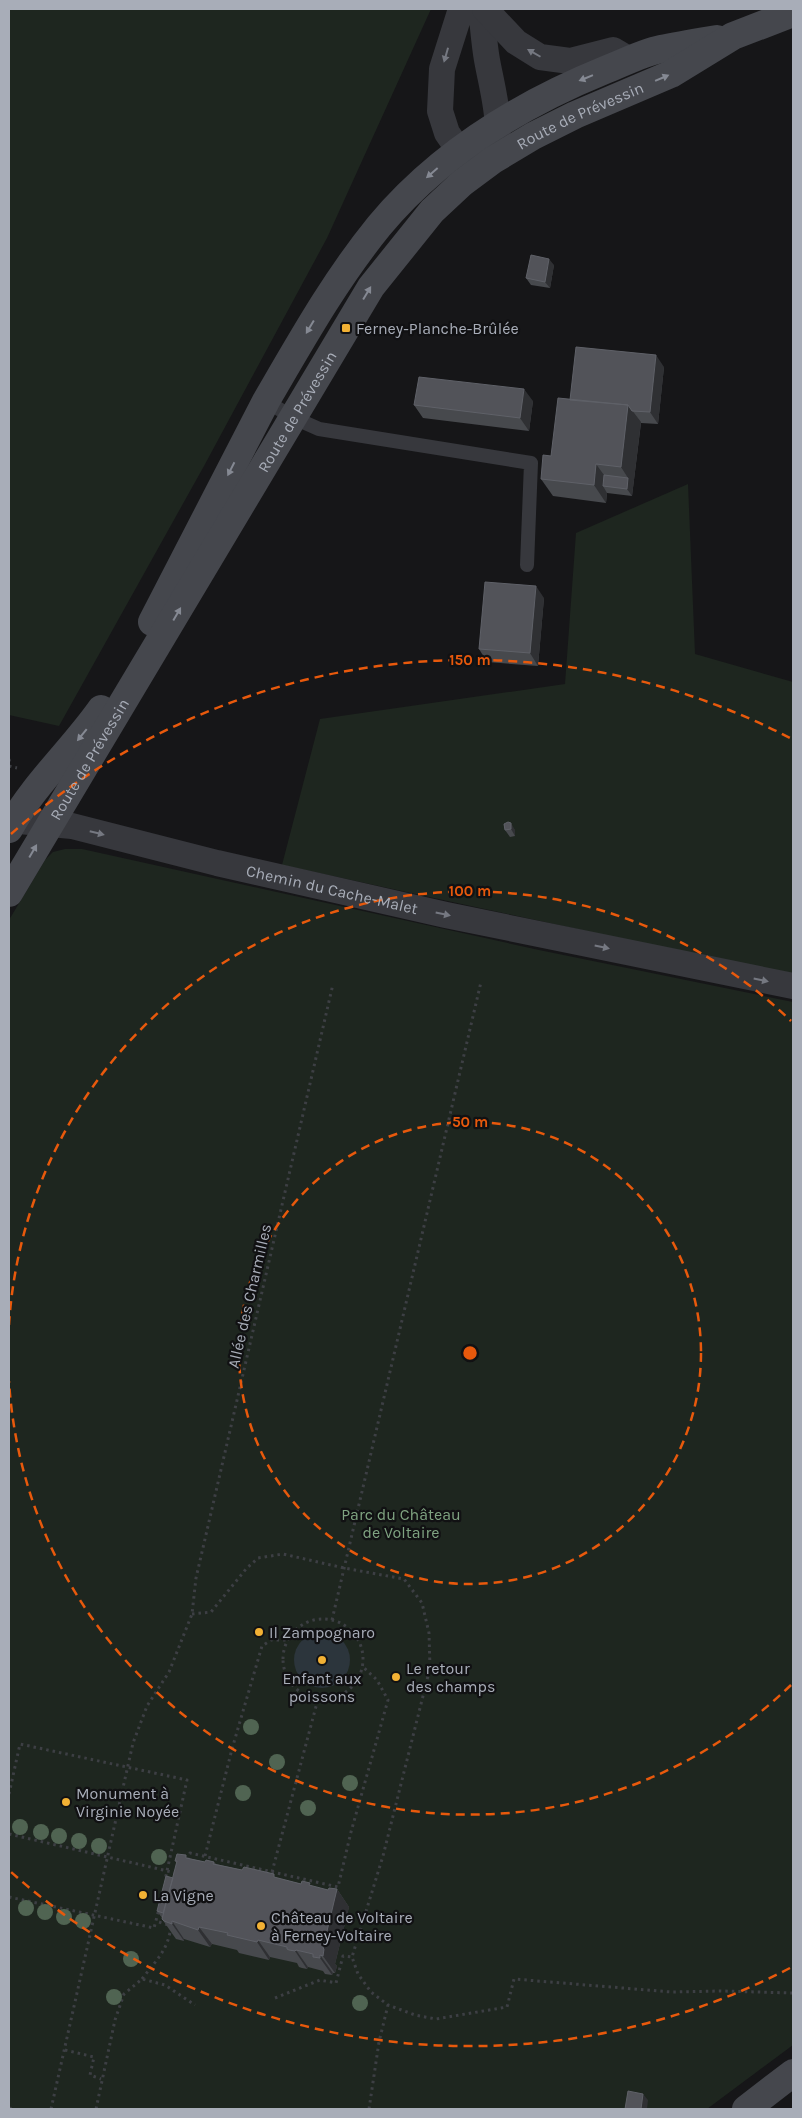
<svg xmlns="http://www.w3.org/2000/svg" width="802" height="2118" viewBox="0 0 802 2118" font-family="Karla,sans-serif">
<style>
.green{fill:#1e261f}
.water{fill:#2c353c}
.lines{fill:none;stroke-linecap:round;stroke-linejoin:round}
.path{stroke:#3d3f44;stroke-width:3;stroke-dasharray:2.5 4;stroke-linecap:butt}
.lane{stroke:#37383d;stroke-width:14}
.street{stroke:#37383d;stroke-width:26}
.secondary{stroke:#45474d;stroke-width:28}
.tree{fill:#506452}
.wall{fill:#47494d}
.shaded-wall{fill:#2f3033}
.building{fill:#525359;stroke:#5f6168}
.oneway{fill:#757881}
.oneway2{fill:#858993}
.ring{fill:none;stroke:#e8590c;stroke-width:2.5;stroke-dasharray:9 6}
.poi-dot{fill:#f2b134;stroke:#111113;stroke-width:2}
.labels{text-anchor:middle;stroke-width:4.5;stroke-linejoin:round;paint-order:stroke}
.street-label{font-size:16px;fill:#a8adb8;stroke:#111113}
.poi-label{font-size:16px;fill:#a8adb8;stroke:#111113;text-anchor:start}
.park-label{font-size:16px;fill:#7fa381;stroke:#111113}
.centre{fill:#e8590c;stroke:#111113;stroke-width:2.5}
.ring-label{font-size:15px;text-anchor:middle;font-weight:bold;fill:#e8590c;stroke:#111113;stroke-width:4.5;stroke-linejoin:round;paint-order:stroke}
</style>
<rect width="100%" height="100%" fill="#161618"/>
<path class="green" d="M 9,9 L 431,9 L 327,238 L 204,466 L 59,726 L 9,715 Z
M 688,484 L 695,654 L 793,682 L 793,976 L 282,865 L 320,719 L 565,684 L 576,533 Z
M 65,849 L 82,849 L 539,950 L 793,1002 L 793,2045 L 707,2109 L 9,2109 L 9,920 L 45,860 L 53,852 Z"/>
<path class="water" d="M294 1660a28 28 0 1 1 56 0a28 28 0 1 1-56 0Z"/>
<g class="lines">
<path class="path" d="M 9,759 L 10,766
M 9,766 L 17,768
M 192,1614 L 211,1612 L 246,1569 L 258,1558 L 283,1554 L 344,1568 L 404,1579 L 422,1603 L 429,1633 L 430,1668 L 383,1856 L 352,1957 L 358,1974 L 371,1992 L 388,2005 L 415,2015 L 436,2019 L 507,2007 L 514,1979 L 671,1992 L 721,1991 L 793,1993
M283 1659a40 40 0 1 1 80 0a40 40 0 1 1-80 0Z
M 332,1620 L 481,982
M 9,1794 L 20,1744 L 187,1780 L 165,1880
M 9,1834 L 176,1873
M 205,1856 L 232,1749 L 262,1646 L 271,1640 L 288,1640
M 188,1860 L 190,1853 L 338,1887 L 351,1832 L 388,1700 L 377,1680 L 362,1666
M 272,1872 L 318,1699
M 9,1897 L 154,1928 L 159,1909
M 142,1979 C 156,1960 168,1951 171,1926 L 156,1921
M 275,1998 L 320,1980 L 336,1983 L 343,1956 L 352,1957
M 65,2050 L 94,2057 L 90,2075 L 101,2079
M 9,2108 L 14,2109
M 51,2109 L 133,1743 L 147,1706 L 169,1672 L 192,1614 L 196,1578 L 333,984
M 96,2109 L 115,2020 L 124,1994 L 142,1979 L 165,1985 L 195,2005
M 369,2109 L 379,2042 L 388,2005"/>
<path class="lane" d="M 266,401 L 292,417 L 319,429 L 531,463 L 527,565"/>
<g class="street">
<path d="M 461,9 L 442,69 L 440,111 L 447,133 L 459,150 L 468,159 L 479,164 L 493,160 C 504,127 493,93 487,60 C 484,43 483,26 481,9"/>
<path d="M 485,9 L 516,42 L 540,57 L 570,61 L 613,50 L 630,60"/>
<path id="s1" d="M 9,820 L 72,826 L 217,863 L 446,915 L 793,986"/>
</g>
<g class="secondary">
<path d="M 152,622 L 266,401 C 301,341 335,280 379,226 C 439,154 519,105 605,70 C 623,63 642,53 661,49 C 680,45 699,42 717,39"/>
<path d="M 9,829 C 33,785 72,750 101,709"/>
<path id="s2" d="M 9,893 L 371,287 L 432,211 L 462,183 L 493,160 L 533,136 L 575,115 L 671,74 L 733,36 L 793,13"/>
<path d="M 746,2109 L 793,2073"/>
</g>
</g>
<g class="tree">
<circle cx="251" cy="1727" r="8"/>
<circle cx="277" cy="1762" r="8"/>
<circle cx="350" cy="1783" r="8"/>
<circle cx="243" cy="1793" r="8"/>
<circle cx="308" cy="1808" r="8"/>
<circle cx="20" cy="1827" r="8"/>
<circle cx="41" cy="1832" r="8"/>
<circle cx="59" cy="1836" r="8"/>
<circle cx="79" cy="1841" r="8"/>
<circle cx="99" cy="1846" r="8"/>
<circle cx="159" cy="1857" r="8"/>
<circle cx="26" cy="1908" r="8"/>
<circle cx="45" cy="1912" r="8"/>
<circle cx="64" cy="1917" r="8"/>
<circle cx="83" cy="1921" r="8"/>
<circle cx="131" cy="1959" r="8"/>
<circle cx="114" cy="1997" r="8"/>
<circle cx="360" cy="2003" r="8"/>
</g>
<path class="wall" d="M 554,265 L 550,288 L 531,285 L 526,278 Z
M 664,367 L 658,424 L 641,423 L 632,496 L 607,493 L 606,503 L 553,496 L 541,479 L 551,456 Z
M 533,401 L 529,431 L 423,418 L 414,405 Z
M 544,598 L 538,666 L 487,662 L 479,649 Z
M 504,824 L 515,830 L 515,836 L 510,837 L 505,830 Z
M 188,1858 L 205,1862 L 214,1862 L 216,1864 L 328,1890 L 337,1889 L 349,1907 L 335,1964 L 337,1966 L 335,1973 L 333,1973 L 332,1975 L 325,1974 L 323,1971 L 308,1967 L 307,1969 L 302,1968 L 299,1967 L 297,1963 L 270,1957 L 269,1960 L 239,1953 L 237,1950 L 212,1944 L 210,1947 L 184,1939 L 184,1941 L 176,1939 L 162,1919 L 162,1918 L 157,1911 L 173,1878 L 177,1863 L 175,1861 Z"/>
<path class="shaded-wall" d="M 549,259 L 554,265 L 550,288 L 545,282 Z
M 656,355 L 664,367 L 658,424 L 650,412 Z
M 524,389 L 533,401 L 529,431 L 520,418 Z
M 628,405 L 641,422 L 632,496 L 627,489 L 628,478 L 621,467 Z
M 596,464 L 609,482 L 603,486 L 607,493 L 606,503 L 594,485 Z
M 536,586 L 544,598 L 538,666 L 530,653 Z
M 511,823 L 515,830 L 515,836 L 511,829 Z
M 337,1889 L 349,1907 L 335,1964 L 337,1966 L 335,1973 L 323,1956 L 323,1948 Z
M 172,1921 L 184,1939 L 184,1941 L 172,1924 Z
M 199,1927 L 212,1944 L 210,1947 L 198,1930 Z
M 258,1940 L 270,1957 L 269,1960 L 257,1942 Z
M 296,1950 L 308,1967 L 307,1969 L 295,1951 Z
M 320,1955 L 333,1973 L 332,1975 L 320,1958 Z
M 643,2094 L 648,2100 L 647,2109 L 641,2109 Z"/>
<path class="building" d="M 531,255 L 549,259 L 545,282 L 526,278 Z
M 576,347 L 656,355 L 650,412 L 632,411 L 628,405 L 570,400 Z
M 419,377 L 524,389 L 520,418 L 414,405 Z
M 558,398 L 628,405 L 621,467 L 596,464 L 594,485 L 541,479 L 543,455 L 551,456 Z
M 604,475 L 628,478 L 627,489 L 603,486 Z
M 485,582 L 536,586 L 530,653 L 479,649 Z
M 508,822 L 511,823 L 511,829 L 505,830 L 504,824 Z
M 177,1854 L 186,1855 L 186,1858 L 205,1862 L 206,1860 L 214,1862 L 213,1864 L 242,1870 L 244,1867 L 274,1874 L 274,1877 L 301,1884 L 302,1881 L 310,1883 L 309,1885 L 328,1890 L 329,1888 L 337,1889 L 323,1948 L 324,1949 L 323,1956 L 320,1955 L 320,1958 L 313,1957 L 313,1954 L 296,1950 L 295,1951 L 289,1950 L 287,1949 L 287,1947 L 258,1940 L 257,1942 L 227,1935 L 228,1933 L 199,1927 L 198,1930 L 172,1921 L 172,1924 L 164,1921 L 162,1919 L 177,1861 L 175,1861 Z
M 166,1876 L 173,1878 L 163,1913 L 157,1911 Z
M 628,2091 L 643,2094 L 641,2109 L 625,2109 Z"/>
<defs><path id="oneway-solid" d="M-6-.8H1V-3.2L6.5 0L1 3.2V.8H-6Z" transform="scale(1.25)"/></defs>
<g class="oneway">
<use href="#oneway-solid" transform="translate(534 53) rotate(-150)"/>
<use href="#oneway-solid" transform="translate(446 55) rotate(106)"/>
<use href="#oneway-solid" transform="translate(97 833) rotate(14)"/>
<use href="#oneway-solid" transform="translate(443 914) rotate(12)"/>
<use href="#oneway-solid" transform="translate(602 947) rotate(12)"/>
<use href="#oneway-solid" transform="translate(761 980) rotate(12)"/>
</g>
<g class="oneway2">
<use href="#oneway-solid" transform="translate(586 78) rotate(158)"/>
<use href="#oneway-solid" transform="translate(662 78) rotate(-23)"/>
<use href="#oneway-solid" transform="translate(432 173) rotate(139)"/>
<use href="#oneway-solid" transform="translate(367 293) rotate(-59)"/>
<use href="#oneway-solid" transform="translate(310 327) rotate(121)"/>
<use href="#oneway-solid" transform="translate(231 469) rotate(117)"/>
<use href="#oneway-solid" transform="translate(177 614) rotate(-60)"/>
<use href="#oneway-solid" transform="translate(82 735) rotate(129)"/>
<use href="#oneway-solid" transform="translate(33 851) rotate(-60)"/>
</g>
<g class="ring">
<circle cx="470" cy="1353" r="231"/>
<path d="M791 1685A462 462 0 0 1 9 1381M9 1325A462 462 0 0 1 791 1021"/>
<path d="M790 1968A693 693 0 0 1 11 1872M11 834A693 693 0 0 1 790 738"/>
</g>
<g class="poi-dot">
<rect x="341" y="323" width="10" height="10" rx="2.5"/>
<circle cx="259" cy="1632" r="5"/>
<circle cx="322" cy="1660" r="5"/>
<circle cx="396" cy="1677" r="5"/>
<circle cx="66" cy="1802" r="5"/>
<circle cx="143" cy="1895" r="5"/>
<circle cx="261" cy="1926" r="5"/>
</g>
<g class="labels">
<g class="street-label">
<text dy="6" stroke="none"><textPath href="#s2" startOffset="981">Route de Prévessin</textPath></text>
<text dy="6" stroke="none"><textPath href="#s2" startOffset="561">Route de Prévessin</textPath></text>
<text dy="6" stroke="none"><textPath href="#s2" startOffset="156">Route de Prévessin</textPath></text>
<text dy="6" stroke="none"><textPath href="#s1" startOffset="331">Chemin du Cache-Malet</textPath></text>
<text transform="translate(249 1296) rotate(-77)" y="6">Allée des Charmilles</text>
</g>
<g class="poi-label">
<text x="356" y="334">Ferney-Planche-Brûlée</text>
<text x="269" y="1638">Il Zampognaro</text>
<text x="406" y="1674">Le retour<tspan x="406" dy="18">des champs</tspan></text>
<text x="322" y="1684" text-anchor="middle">Enfant aux<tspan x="322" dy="18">poissons</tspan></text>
<text x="76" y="1799">Monument à<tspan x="76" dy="18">Virginie Noyée</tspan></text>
<text x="153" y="1901">La Vigne</text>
<text x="271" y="1923">Château de Voltaire<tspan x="271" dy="18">à Ferney-Voltaire</tspan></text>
</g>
<g class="park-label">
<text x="401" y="1520">Parc du Château<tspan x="401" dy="18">de Voltaire</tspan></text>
</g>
</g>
<circle cx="470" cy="1353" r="8" class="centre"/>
<g class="ring-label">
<text x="470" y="665">150 m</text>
<text x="470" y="896">100 m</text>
<text x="470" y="1127">50 m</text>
</g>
<rect width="802" height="2118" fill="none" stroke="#a8adb8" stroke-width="20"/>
</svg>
